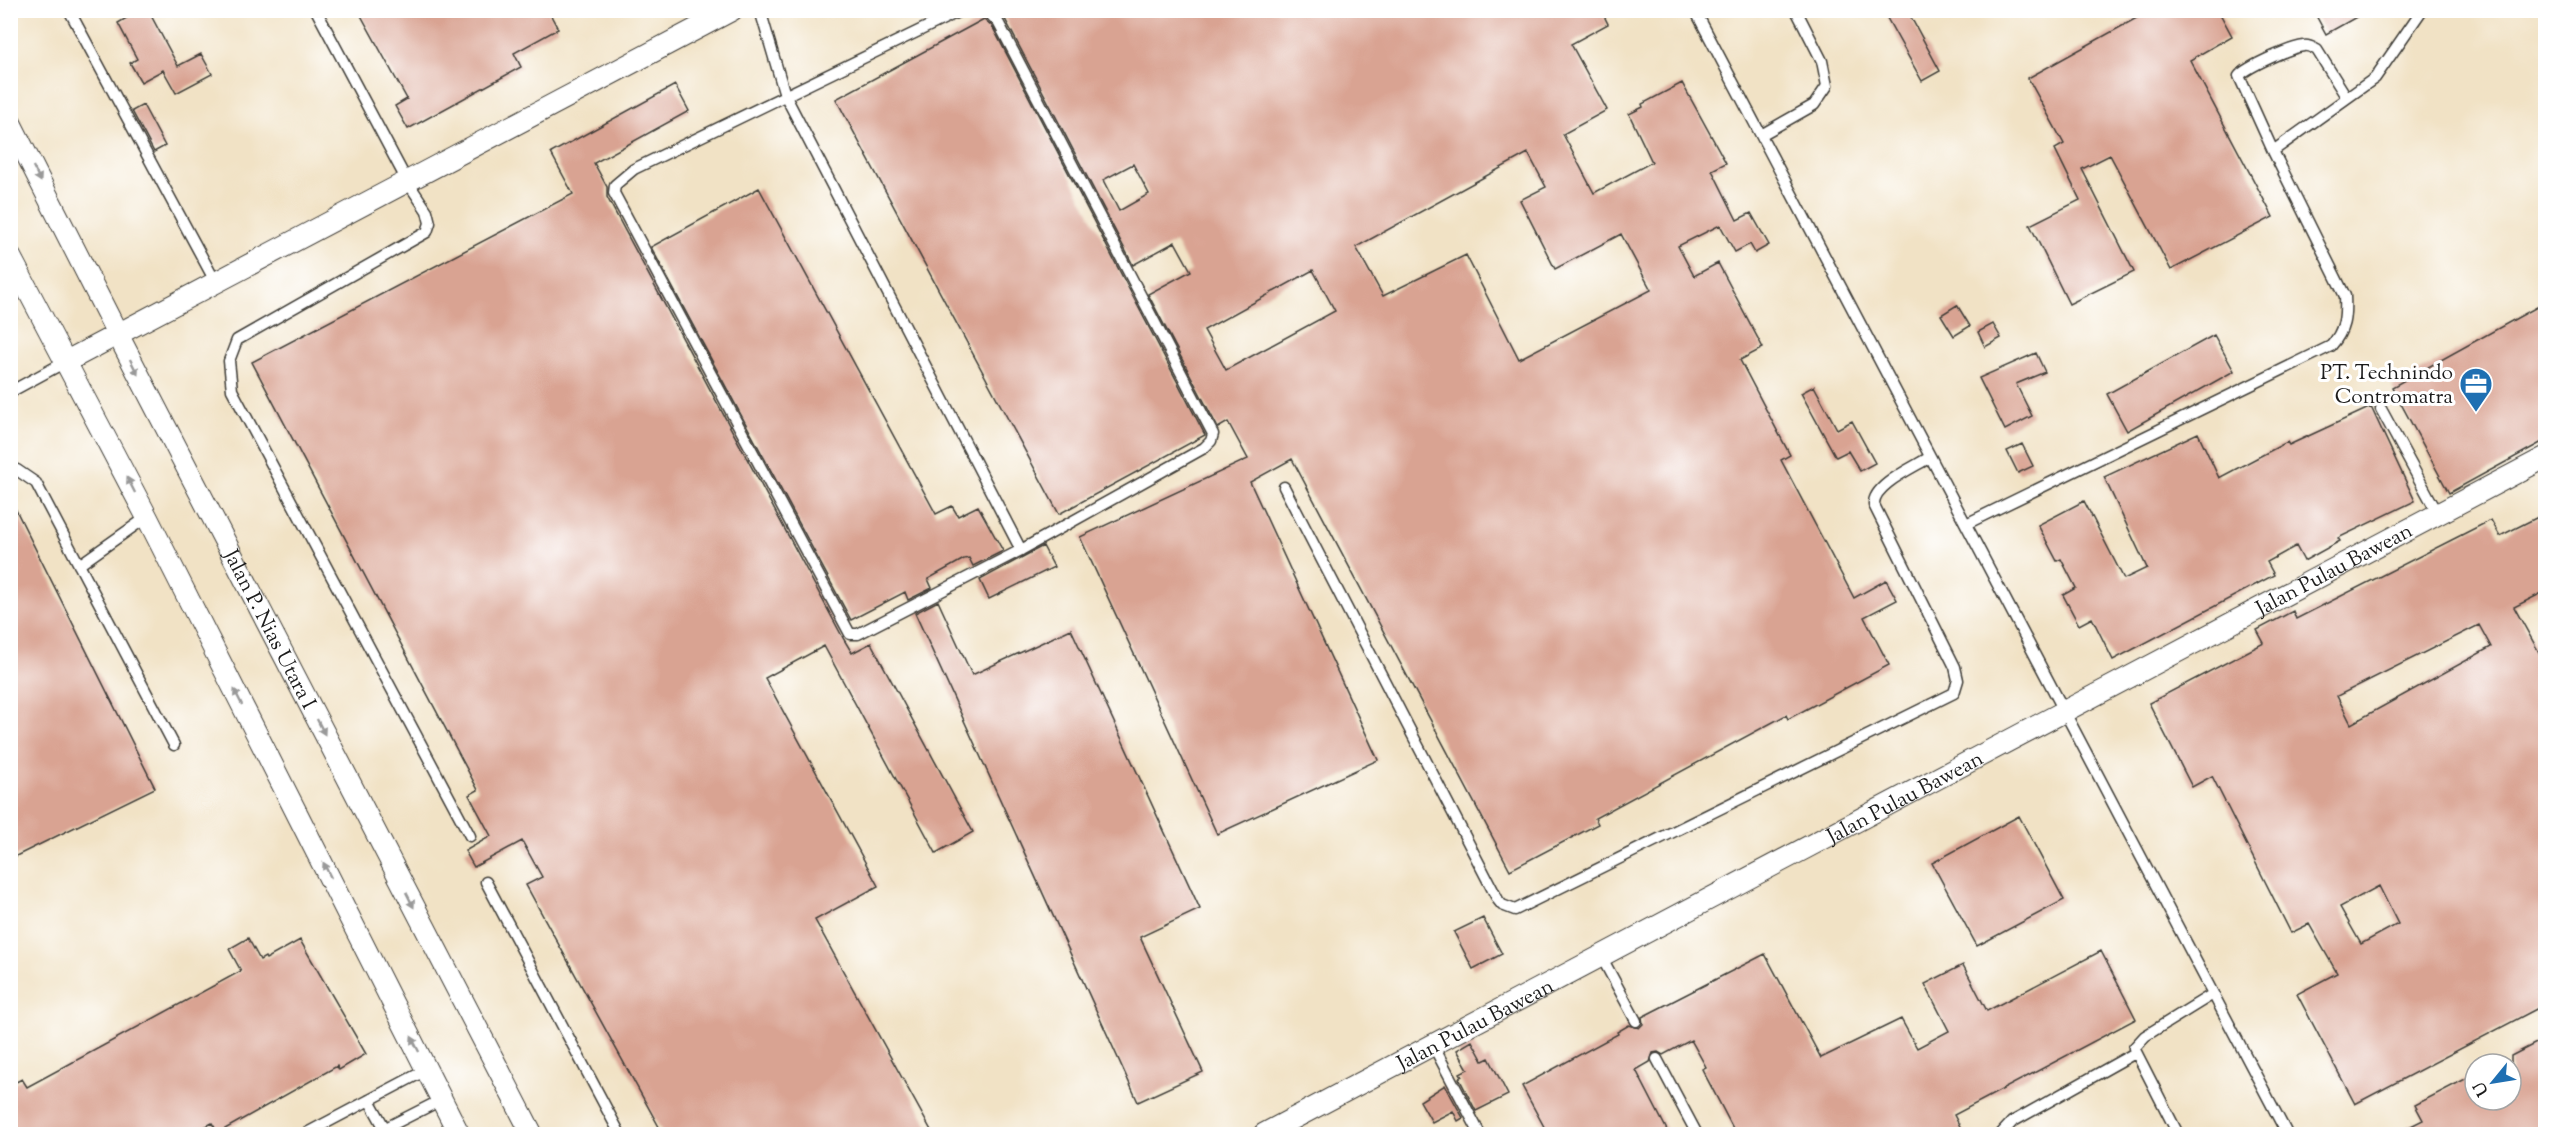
<svg xmlns="http://www.w3.org/2000/svg" width="2556" height="1145" viewBox="0 0 2556 1145" font-family="'Sorts Mill Goudy',serif">
<style>
.building{fill:#d9a392;fill-rule:evenodd}
.lines{fill:none;stroke-linecap:round;stroke-linejoin:round}
.lane-casing{stroke:#3c3a35;stroke-width:13}
.street-casing{stroke:#3c3a35;stroke-width:23}
.lane{stroke:#fff;stroke-width:10}
.street{stroke:#fff;stroke-width:21}
.oneway{fill:#999}
.labels{text-anchor:middle;stroke-width:6;stroke-linejoin:round;paint-order:stroke}
.poi-label{font-size:21px;fill:#1c1c1c;stroke:#fff;text-anchor:end}
.street-label{font-size:21px;fill:#1c1c1c;stroke:#fff}
</style>
<rect width="100%" height="100%" fill="#fff"/>
<filter id="ink" filterUnits="userSpaceOnUse"><feTurbulence type="fractalNoise" baseFrequency=".0167" numOctaves="2"/><feDisplacementMap in="SourceGraphic" scale="12" xChannelSelector="R" yChannelSelector="G"/><feConvolveMatrix kernelMatrix="1 2 1 2 8 2 1 2 1" color-interpolation-filters="sRGB"/></filter>
<filter id="wash" filterUnits="userSpaceOnUse"><feTurbulence type="fractalNoise" baseFrequency=".008" numOctaves="4" result="noise"/><feDisplacementMap in="SourceGraphic" scale="24" xChannelSelector="R" yChannelSelector="G"/><feGaussianBlur stdDeviation="1.35" result="paint"/><feColorMatrix in="noise" values="0 0 0 0 0 0 0 0 0 0 0 0 0 0 0 0 0 1.4 0 .05"/><feComposite in="paint" operator="in"/></filter>
<g filter="url(#wash)">
<rect width="100%" height="100%" fill="#f1e2c5"/>
<g id="blocks">
<path class="building" d="M 140,10 L 148,10 L 178,66 L 201,54 L 212,74 L 176,93 L 163,70 L 141,82 L 130,63 L 137,59 L 118,23 Z
M 358,10 L 548,10 L 558,29 L 514,53 L 521,67 L 408,129 L 395,106 L 407,99 Z
M 1000,10 L 1601,10 L 1608,24 L 1571,44 L 1607,110 L 1563,134 L 1594,193 L 1652,162 L 1629,114 L 1643,107 L 1642,104 L 1682,83 L 1726,163 L 1712,170 L 1737,220 L 1751,213 L 1769,245 L 1755,253 L 1750,244 L 1735,252 L 1720,225 L 1678,246 L 1694,276 L 1718,263 L 1763,348 L 1740,360 L 1790,455 L 1781,460 L 1854,598 L 1886,580 L 1897,600 L 1864,617 L 1889,665 L 1788,719 L 1786,715 L 1595,818 L 1598,824 L 1510,870 L 1292,459 L 1250,482 L 1378,760 L 1217,834 L 1080,537 L 1248,459 L 1228,422 L 1218,428 L 1148,294 L 1191,271 L 1175,242 L 1133,265 L 1005,19 L 998,12 ZM 1528,153 L 1546,187 L 1520,200 L 1555,269 L 1621,234 L 1651,290 L 1519,359 L 1466,255 L 1383,296 L 1356,247 ZM 1133,164 L 1149,194 L 1119,211 L 1103,180 ZM 1313,270 L 1335,311 L 1226,370 L 1204,330 Z
M 1901,10 L 1907,10 L 1940,71 L 1922,81 L 1887,18 Z
M 2151,10 L 2218,10 L 2232,36 L 2190,60 L 2273,217 L 2171,270 L 2110,155 L 2082,169 L 2134,272 L 2069,304 L 2030,225 L 2080,200 L 2055,149 L 2064,144 L 2028,78 Z
M 2313,10 L 2369,10 L 2326,34 Z
M 984,19 L 992,26 L 1205,435 L 1059,514 L 836,99 Z
M 675,85 L 689,111 L 594,163 L 607,187 L 607,197 L 843,638 L 852,653 L 871,643 L 973,832 L 936,853 L 824,646 L 765,678 L 878,886 L 815,920 L 933,1134 L 663,1134 L 526,885 L 542,877 L 522,841 L 474,867 L 465,851 L 491,836 L 469,795 L 478,790 L 252,362 L 573,194 L 551,153 Z
M 143,105 L 165,146 L 154,152 L 132,111 Z
M 759,188 L 936,514 L 952,506 L 958,516 L 978,506 L 1003,551 L 973,566 L 969,558 L 964,559 L 928,579 L 932,588 L 908,600 L 905,592 L 851,620 L 651,247 Z
M 2546,302 L 2546,440 L 2449,493 L 2392,387 Z
M 1957,305 L 1970,326 L 1954,336 L 1941,315 Z
M 1993,324 L 2001,338 L 1985,347 L 1978,332 Z
M 2214,335 L 2234,371 L 2127,431 L 2107,394 Z
M 2036,353 L 2045,372 L 2016,384 L 2032,416 L 2005,430 L 1979,378 Z
M 1814,386 L 1837,429 L 1852,421 L 1875,463 L 1860,471 L 1848,451 L 1836,457 L 1801,393 Z
M 2371,407 L 2415,501 L 2338,538 L 2340,541 L 2304,561 L 2296,546 L 2267,562 L 2274,575 L 2113,660 L 2092,618 L 2079,625 L 2063,595 L 2076,588 L 2061,559 L 2057,561 L 2038,525 L 2084,501 L 2124,579 L 2147,568 L 2104,477 L 2198,433 L 2219,478 L 2287,442 L 2289,445 Z
M 2022,444 L 2033,466 L 2018,473 L 2007,451 Z
M 10,498 L 155,788 L 10,859 Z
M 2546,513 L 2546,591 L 2514,607 L 2546,665 L 2546,1004 L 2355,1104 L 2297,994 L 2337,973 L 2309,924 L 2291,933 L 2212,776 L 2192,787 L 2149,703 L 2264,643 L 2257,630 L 2293,611 L 2296,619 L 2491,520 L 2500,536 ZM 2479,625 L 2491,647 L 2351,724 L 2337,696 ZM 2379,886 L 2398,924 L 2361,944 L 2340,907 Z
M 1043,546 L 1054,567 L 989,599 L 980,580 Z
M 938,601 L 972,675 L 1071,629 L 1200,909 L 1140,937 L 1203,1072 L 1138,1102 L 915,613 Z
M 2019,816 L 2064,900 L 1977,946 L 1932,863 Z
M 1483,918 L 1502,954 L 1473,969 L 1454,932 Z
M 248,938 L 260,960 L 265,957 L 266,959 L 300,940 L 366,1054 L 339,1070 L 337,1066 L 218,1133 L 212,1123 L 191,1134 L 10,1134 L 10,1085 L 22,1079 L 27,1087 L 241,971 L 229,949 Z
M 2101,951 L 2136,1019 L 1954,1115 L 1964,1134 L 1736,1134 L 1702,1069 L 1706,1067 L 1691,1040 L 1663,1055 L 1658,1052 L 1653,1053 L 1650,1062 L 1636,1070 L 1669,1134 L 1548,1134 L 1522,1086 L 1618,1034 L 1617,1032 L 1629,1025 L 1639,1028 L 1643,1024 L 1642,1017 L 1765,954 L 1821,1058 L 1901,1019 L 1917,1048 L 1949,1031 L 1925,984 L 1963,965 L 1987,1011 Z
M 2546,1038 L 2546,1134 L 2395,1134 L 2423,1120 L 2415,1105 L 2475,1074 L 2475,1100 L 2511,1100 L 2511,1056 Z
M 1472,1041 L 1483,1061 L 1489,1058 L 1508,1095 L 1476,1111 L 1459,1078 L 1462,1076 L 1460,1073 L 1468,1069 L 1457,1050 Z
M 1445,1085 L 1463,1118 L 1458,1121 L 1453,1111 L 1432,1122 L 1420,1101 Z"/>
</g>
</g>
<g filter="url(#ink)">
<use href="#blocks" fill-opacity="0" stroke="#3c3a35" stroke-width="1.5"/>
<g class="lines">
<g class="lane-casing">
<path id="lane" d="M 69,10 L 216,283
M 316,10 L 407,181 L 427,211 L 430,223 L 427,232 L 237,340 L 229,361 L 232,390 L 470,836
M 760,10 L 785,95 L 1021,550 L 1204,448 L 1211,441 L 1213,434 L 998,22 L 986,10
M 962,10 L 634,169 L 615,185 L 614,193 L 850,634 L 858,634 L 1021,550
M 1695,10 L 2287,1134
M 1761,135 L 1814,105 L 1827,86 L 1822,61 L 1796,10
M 2273,151 L 2375,78 L 2422,10
M 10,392 L 67,361
M 2381,409 L 2438,514
M 10,469 L 17,470 L 36,483 L 174,745
M 1284,487 L 1498,900 L 1502,905 L 1515,910 L 1954,693 L 1958,680 L 1955,667 L 1874,505 C 1872,485 1915,467 1930,457
M 1966,524 L 2331,346 C 2345,330 2346,317 2345,296 L 2273,151 L 2239,76 C 2247,67 2291,47 2304,46 C 2309,45 2313,48 2317,50 L 2347,98
M 79,565 L 147,517
M 486,882 L 620,1134
M 1601,956 L 1636,1021
M 1434,1047 L 1480,1134
M 1657,1059 L 1697,1134
M 369,1100 L 388,1134
M 305,1134 L 428,1069
M 374,1134 L 441,1100
M 2001,1134 L 2012,1122 L 2135,1053
M 2178,1134 L 2134,1048 L 2145,1036 L 2213,994"/>
</g>
<g class="street-casing">
<g id="street">
<path id="s1" d="M 10,122 L 117,333 L 532,1134"/>
<path d="M 10,256 L 147,517 L 459,1134"/>
<path d="M 67,361 L 732,10"/>
<path id="s2" d="M 1264,1134 C 1693,912 2118,682 2546,457"/>
</g>
</g>
<use href="#lane" class="lane"/>
<use href="#street" class="street"/>
</g>
<defs><path id="oneway-solid" d="M-6-.8H1V-3.2L6.5 0L1 3.2V.8H-6Z" transform="scale(1.5)"/></defs>
<g class="oneway">
<use href="#oneway-solid" transform="translate(37 174) rotate(63)"/>
<use href="#oneway-solid" transform="translate(134 367) rotate(63)"/>
<use href="#oneway-solid" transform="translate(131 485) rotate(-117)"/>
<use href="#oneway-solid" transform="translate(238 697) rotate(-117)"/>
<use href="#oneway-solid" transform="translate(321 727) rotate(63)"/>
<use href="#oneway-solid" transform="translate(327 870) rotate(-117)"/>
<use href="#oneway-solid" transform="translate(410 900) rotate(63)"/>
<use href="#oneway-solid" transform="translate(415 1044) rotate(-117)"/>
</g>
</g>
<defs>
<g id="office-pin" transform="scale(1.725)"><path d="M0 17L-7.5 6A9.5 9.5 0 1 1 7.5 6Z" fill="#1f6fb2" stroke="#fff"/><path d="M-6-3h4V-5.5h4V-3h4V5H-6ZM-1-4.5V-3h2v-1.5ZM-6 0V1H6V0Z" fill="#fff"/></g>
</defs>
<g fill-rule="evenodd">
<use href="#office-pin" x="2476" y="384"/>
</g>
<g class="labels">
<g class="poi-label">
<text x="2453" y="379">PT. Technindo<tspan x="2453" dy="24">Contromatra</tspan></text>
</g>
<g class="street-label">
<text dy="7" stroke="none"><textPath href="#s2" startOffset="1210">Jalan Pulau Bawean</textPath></text>
<text dy="7" stroke="none"><textPath href="#s1" startOffset="570">Jalan P. Nias Utara I</textPath></text>
<text dy="7" stroke="none"><textPath href="#s2" startOffset="724">Jalan Pulau Bawean</textPath></text>
<text dy="7" stroke="none"><textPath href="#s2" startOffset="238">Jalan Pulau Bawean</textPath></text>
</g>
</g>
<rect width="2556" height="1145" fill="none" stroke="#fff" stroke-width="36"/>
<g transform="translate(2493 1082) rotate(240)"><circle r="28" fill="#ffffff" stroke="#a4a4a4" stroke-width="1.5"/>
<path d="M0-4.5L10 22L0 15L-10 22Z" fill="#1f6fb2"/>
<text y="-9" font-size="16" font-weight="bold" text-anchor="middle" fill="#1c1c1c">U</text>
</g>
</svg>
